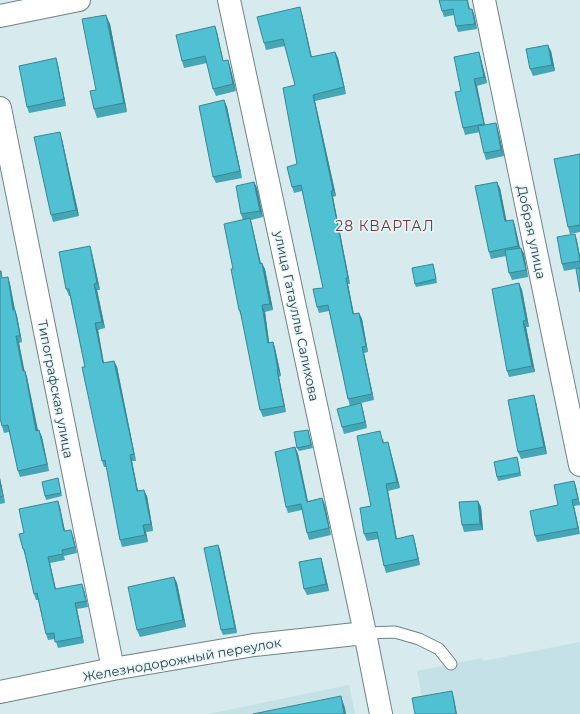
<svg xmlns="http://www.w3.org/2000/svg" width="580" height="714" viewBox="0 0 580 714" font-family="Montserrat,sans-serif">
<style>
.built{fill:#c4e1e6}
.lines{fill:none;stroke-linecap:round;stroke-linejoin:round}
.service-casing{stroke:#718285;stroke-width:13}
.minor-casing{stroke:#718285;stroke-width:24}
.service{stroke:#fff;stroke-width:11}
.minor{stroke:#fff;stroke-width:22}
.wall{fill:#45a6b5}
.shaded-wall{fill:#388794}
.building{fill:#50c1d3;stroke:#388794}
.labels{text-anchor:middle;stroke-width:3;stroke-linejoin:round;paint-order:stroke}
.street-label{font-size:13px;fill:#373e40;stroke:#e4f7fb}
.neighbourhood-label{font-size:14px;letter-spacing:1px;fill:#793234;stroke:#e4f7fb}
</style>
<rect width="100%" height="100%" fill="#d7eaed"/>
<path class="built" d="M 580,642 L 580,714 L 457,714 L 454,698 L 423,703 L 417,671 L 482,658 L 483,661 Z
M 349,685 L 355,714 L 208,714 Z"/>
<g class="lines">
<g class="service-casing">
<path id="service" d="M 365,633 L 395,632 L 419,639 L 439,649 L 451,664"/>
</g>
<g class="minor-casing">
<path id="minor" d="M 229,0 L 365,633 L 381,714
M 484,0 L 580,465
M 0,16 L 79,0
M 0,108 L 113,669
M 0,692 L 113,669 L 254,645 L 365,633"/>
</g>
<use href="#service" class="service"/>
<use href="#minor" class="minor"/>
</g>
<path class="wall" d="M 439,0 L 468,0 L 470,9 L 472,9 L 474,14 L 477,29 L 458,32 L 456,26 L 454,15 L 444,17 L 442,11 Z
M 302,14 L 312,57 L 335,52 L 338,58 L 346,94 L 315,101 L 336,196 L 333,197 L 350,284 L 348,284 L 354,314 L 359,313 L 362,319 L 368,352 L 364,353 L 374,400 L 361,403 L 363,410 L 367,428 L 344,434 L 342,427 L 350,406 L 348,399 L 329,311 L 319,313 L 317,307 L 323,288 L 302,191 L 294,193 L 292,187 L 297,164 L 295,85 L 285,46 L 266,50 L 264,43 Z
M 110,24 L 127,112 L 97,118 L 94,109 Z
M 217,32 L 223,61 L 228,60 L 230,66 L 236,91 L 216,96 L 213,89 L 207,63 L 184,68 L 182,61 Z
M 551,51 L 555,71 L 533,76 L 530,69 Z
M 479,52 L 481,59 L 487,83 L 477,86 L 485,125 L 496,123 L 498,130 L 504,156 L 486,160 L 484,153 L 480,132 L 465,135 L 463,128 L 461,91 Z
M 56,58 L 58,65 L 66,106 L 29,113 L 27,107 Z
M 224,100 L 227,107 L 242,178 L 216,183 L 213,177 Z
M 62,139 L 79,216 L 53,222 L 51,215 Z
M 580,155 L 580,232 L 570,234 L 568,227 Z
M 254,182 L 257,188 L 263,217 L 251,220 L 252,225 L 261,263 L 265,269 L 273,310 L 265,312 L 269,342 L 273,342 L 275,348 L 281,376 L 279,377 L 286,412 L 263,417 L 260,410 L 242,316 L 241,316 L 239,310 L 233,269 L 243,220 L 241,214 Z
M 500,188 L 506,221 L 513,220 L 515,226 L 520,248 L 524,254 L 528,277 L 512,280 L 509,273 L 506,256 L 491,259 L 489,252 Z
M 575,234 L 577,241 L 580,256 L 580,268 L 564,271 L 562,264 Z
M 92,253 L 100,290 L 97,290 L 105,328 L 98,330 L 104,363 L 114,361 L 117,367 L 136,461 L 132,461 L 138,491 L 147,496 L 153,531 L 146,532 L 148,542 L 122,547 L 120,540 L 107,467 L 104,467 L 102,461 L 85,367 L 70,296 L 69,296 L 66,289 Z
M 434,267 L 437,283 L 416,287 L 415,284 Z
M 8,277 L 10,284 L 15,310 L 17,316 L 22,342 L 19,343 L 24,371 L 25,371 L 27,377 L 38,430 L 42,437 L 49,471 L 20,477 L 18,471 L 9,432 L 4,433 L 2,426 L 4,278 Z
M 519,283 L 522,290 L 529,327 L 526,327 L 535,372 L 509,377 L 507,371 Z
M 536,402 L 547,454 L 521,459 L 518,452 Z
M 308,430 L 313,448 L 299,451 L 297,448 Z
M 383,438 L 384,443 L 388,442 L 390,449 L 400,488 L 388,491 L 397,539 L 413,535 L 415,542 L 420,565 L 386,573 L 384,566 L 378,539 L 367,541 L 364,534 L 371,506 Z
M 295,447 L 298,454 L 308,501 L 322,498 L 325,505 L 331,535 L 309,540 L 307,533 L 302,510 L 288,513 L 286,507 Z
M 518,461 L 521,476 L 498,481 L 497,477 Z
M 0,478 L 5,503 L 0,504 Z
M 58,478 L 62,496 L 46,500 L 45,496 Z
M 574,481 L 576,487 L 580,505 L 574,506 L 580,534 L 537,542 L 535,536 L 558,505 Z
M 58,501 L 60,507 L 65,531 L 73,536 L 77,553 L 64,556 L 65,560 L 50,563 L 56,589 L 84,590 L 88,607 L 77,609 L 84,643 L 58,648 L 55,639 L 48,640 L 46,634 L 38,600 L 36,600 L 34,594 L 25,555 L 23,549 L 24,533 Z
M 478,501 L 481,507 L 483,530 L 464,532 L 462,525 Z
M 218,545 L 220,550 L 237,633 L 223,635 L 221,630 Z
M 321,558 L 323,565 L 329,591 L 307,595 L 304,589 Z
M 174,577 L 177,583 L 186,627 L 140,637 L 137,630 Z"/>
<path class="shaded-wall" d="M 300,7 L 302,14 L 313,64 L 311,57 Z
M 472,9 L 474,14 L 477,29 L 475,24 Z
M 106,15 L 110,24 L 127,112 L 124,103 Z
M 215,26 L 217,32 L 225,68 L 223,61 Z
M 548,45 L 551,51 L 555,71 L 552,65 Z
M 335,52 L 338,58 L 346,94 L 344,87 Z
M 479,52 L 481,59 L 487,83 L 484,77 Z
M 56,58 L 58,65 L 66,106 L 64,99 Z
M 228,60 L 230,66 L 236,91 L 233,84 Z
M 474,79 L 477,86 L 486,131 L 484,124 Z
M 313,95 L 315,101 L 336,196 L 333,190 Z
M 224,100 L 227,107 L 242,178 L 240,171 Z
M 496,123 L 498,130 L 504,156 L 501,150 Z
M 60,132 L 62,139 L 79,216 L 76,210 Z
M 254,182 L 257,188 L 263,217 L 260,211 Z
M 497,182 L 500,188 L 508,228 L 505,221 Z
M 331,191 L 333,197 L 350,284 L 348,278 Z
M 250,218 L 252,225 L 262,270 L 260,264 Z
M 513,220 L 515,226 L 521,253 L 518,246 Z
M 575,234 L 577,241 L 580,256 L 580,261 Z
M 90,246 L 92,253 L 100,290 L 97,283 Z
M 521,248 L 524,254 L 528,277 L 526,270 Z
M 262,263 L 265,269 L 273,310 L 270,304 Z
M 8,277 L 10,284 L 16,316 L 13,310 Z
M 346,278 L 348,284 L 355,321 L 353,314 Z
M 519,283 L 522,290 L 529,327 L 526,320 Z
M 94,284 L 97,290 L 105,328 L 102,322 Z
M 262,305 L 265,312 L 270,349 L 268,343 Z
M 15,310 L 17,316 L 22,342 L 20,336 Z
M 359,313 L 362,319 L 368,352 L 366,346 Z
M 523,321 L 526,327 L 535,372 L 532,366 Z
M 95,323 L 98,330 L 105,370 L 103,363 Z
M 16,336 L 19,343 L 26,378 L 23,371 Z
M 273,342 L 275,348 L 281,376 L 278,370 Z
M 362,347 L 364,353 L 374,400 L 372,394 Z
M 114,361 L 117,367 L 136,461 L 134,454 Z
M 277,370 L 279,377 L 286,412 L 284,406 Z
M 25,371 L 27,377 L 39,437 L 36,431 Z
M 534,395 L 536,402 L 547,454 L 544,447 Z
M 361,403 L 363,410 L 367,428 L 365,422 Z
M 39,430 L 42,437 L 49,471 L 47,464 Z
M 388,442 L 390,449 L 400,488 L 397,482 Z
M 295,447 L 298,454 L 309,508 L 307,502 Z
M 130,455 L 132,461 L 139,497 L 137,491 Z
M 517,457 L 518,461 L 521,476 L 520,473 Z
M 0,478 L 5,503 L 3,496 L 0,482 Z
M 574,481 L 576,487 L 580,505 L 578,499 Z
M 386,484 L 388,491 L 398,545 L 396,539 Z
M 144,490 L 147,496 L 153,531 L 151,524 Z
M 322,498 L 325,505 L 331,535 L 329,528 Z
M 572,500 L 574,506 L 580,534 L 578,528 Z
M 58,501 L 60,507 L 66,537 L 64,531 Z
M 478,501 L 481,507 L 483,530 L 480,524 Z
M 143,525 L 146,532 L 148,542 L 145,535 Z
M 71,530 L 73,536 L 77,553 L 75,547 Z
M 413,535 L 415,542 L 420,565 L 418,559 Z
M 218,545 L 220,550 L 237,633 L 235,628 Z
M 48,557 L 50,563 L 57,595 L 55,589 Z
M 321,558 L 323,565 L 329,591 L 326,584 Z
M 174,577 L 177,583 L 186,627 L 183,620 Z
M 82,584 L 84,590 L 88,607 L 86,601 Z
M 75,603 L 77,609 L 84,643 L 82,637 Z
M 452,691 L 454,698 L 457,714 L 456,714 Z
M 341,696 L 345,708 L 346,714 L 344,714 Z"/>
<path class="building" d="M 439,0 L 467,0 L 469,9 L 472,9 L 475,24 L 456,26 L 453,9 L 442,11 Z
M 300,7 L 311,57 L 335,52 L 344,87 L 313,95 L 333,190 L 331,191 L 348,278 L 346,278 L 353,314 L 359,313 L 366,346 L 362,347 L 372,394 L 348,399 L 328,305 L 317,307 L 313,289 L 323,288 L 301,185 L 292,187 L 287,167 L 297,164 L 283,88 L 295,85 L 283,39 L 264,43 L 257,17 Z
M 106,15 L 124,103 L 94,109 L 90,91 L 96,90 L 82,19 Z
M 215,26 L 223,61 L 228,60 L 233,84 L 213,89 L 205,56 L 182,61 L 176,35 Z
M 548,45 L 552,65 L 530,69 L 526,49 Z
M 479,52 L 484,77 L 474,79 L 484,124 L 463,128 L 455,92 L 461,91 L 454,57 Z
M 56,58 L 64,99 L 27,107 L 19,66 Z
M 224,100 L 240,171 L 213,177 L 199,106 Z
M 496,123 L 501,150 L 484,153 L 478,126 Z
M 60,132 L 76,210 L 51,215 L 34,137 Z
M 580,154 L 580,225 L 568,227 L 554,159 Z
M 254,182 L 260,211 L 241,214 L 236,186 Z
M 497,182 L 505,221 L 513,220 L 518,246 L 489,252 L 475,186 Z
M 250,218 L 260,264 L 262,263 L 270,304 L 262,305 L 268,343 L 273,342 L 278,370 L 277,370 L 284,406 L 260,410 L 240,310 L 239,310 L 231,269 L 233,269 L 224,224 Z
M 575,234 L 580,261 L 562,264 L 557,237 Z
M 90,246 L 97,283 L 94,284 L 102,322 L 95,323 L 103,363 L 114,361 L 134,454 L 130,455 L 137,491 L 144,490 L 151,524 L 143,525 L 145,535 L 120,540 L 105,460 L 102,461 L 82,367 L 85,367 L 69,289 L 66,289 L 59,252 Z
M 521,248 L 526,270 L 509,273 L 505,250 Z
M 433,264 L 436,279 L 415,284 L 412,268 Z
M 580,268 L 580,292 L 576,269 Z
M 0,271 L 1,271 L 2,278 L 8,277 L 13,310 L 15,310 L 20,336 L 16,336 L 23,371 L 25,371 L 36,431 L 39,430 L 47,464 L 18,471 L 8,425 L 2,426 L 0,418 Z
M 519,283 L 526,320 L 523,321 L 532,366 L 507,371 L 492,289 Z
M 534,395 L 544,447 L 518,452 L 508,400 Z
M 361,403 L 365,422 L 342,427 L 337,409 Z
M 308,430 L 311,445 L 297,448 L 294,432 Z
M 380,431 L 383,443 L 388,442 L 397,482 L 386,484 L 396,539 L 413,535 L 418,559 L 384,566 L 377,532 L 364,534 L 360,508 L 371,506 L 357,436 Z
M 295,447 L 307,502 L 322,498 L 329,528 L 307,533 L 301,504 L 286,507 L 275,452 Z
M 517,457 L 520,473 L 497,477 L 494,462 Z
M 58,478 L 61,493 L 45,496 L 42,482 Z
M 574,481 L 578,499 L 572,500 L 578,528 L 535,536 L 530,511 L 558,505 L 554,485 Z
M 0,482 L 3,496 L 0,497 Z
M 58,501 L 64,531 L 71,530 L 75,547 L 62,550 L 63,554 L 48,557 L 55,589 L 82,584 L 86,601 L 75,603 L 82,637 L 55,642 L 54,633 L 46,634 L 37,593 L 34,594 L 24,549 L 23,549 L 19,534 L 24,533 L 19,509 Z
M 478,501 L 480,524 L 462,525 L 459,502 Z
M 218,545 L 235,628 L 221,630 L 204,548 Z
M 321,558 L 326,584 L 304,589 L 299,562 Z
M 174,577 L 183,620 L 137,630 L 128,587 Z
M 452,691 L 456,714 L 415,714 L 412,698 Z
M 341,696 L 344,714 L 253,714 Z"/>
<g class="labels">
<g class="street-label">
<text transform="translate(532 232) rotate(78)" y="5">Добрая улица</text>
<text transform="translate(297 316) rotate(78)" y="5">улица Гатауллы Салихова</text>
<text transform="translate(56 389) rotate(79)" y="5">Типографская улица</text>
<text transform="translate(182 659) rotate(-10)" y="5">Железнодорожный переулок</text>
</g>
<g class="neighbourhood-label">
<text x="385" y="231">28 КВАРТАЛ</text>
</g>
</g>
</svg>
